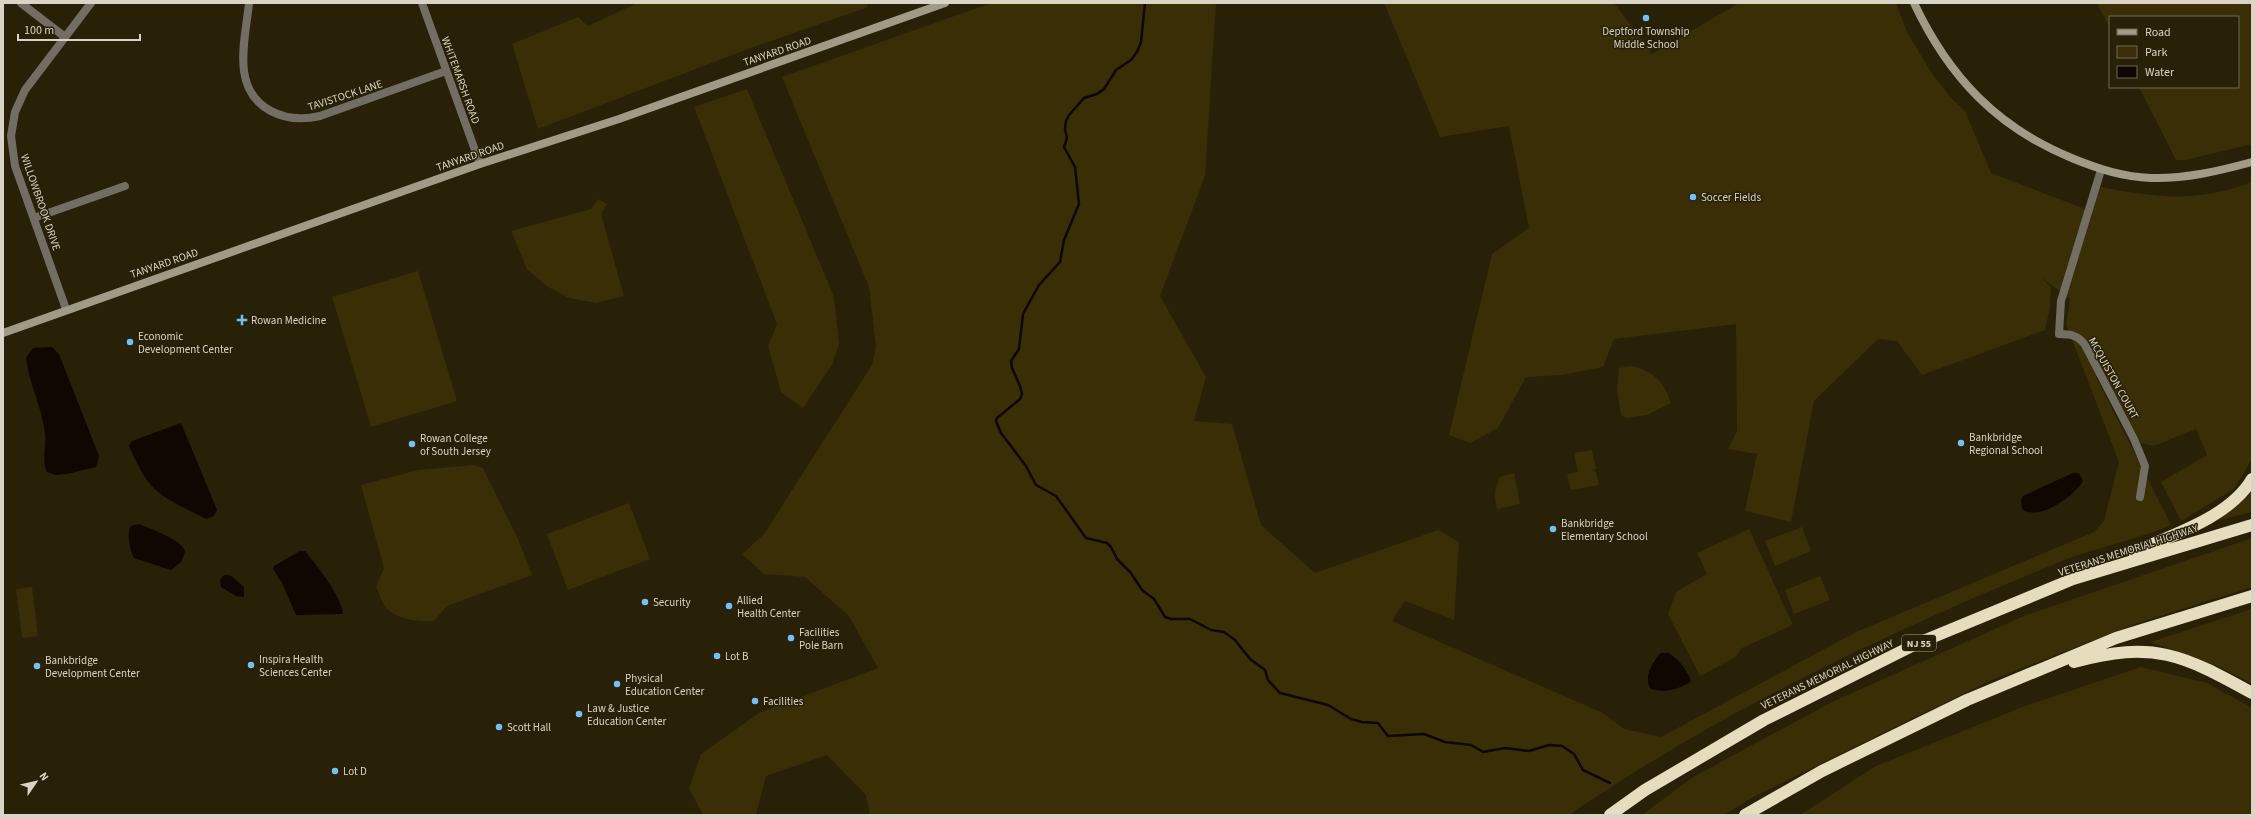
<svg xmlns="http://www.w3.org/2000/svg" width="2255" height="818" viewBox="0 0 2255 818" font-family="'Source Sans 3',sans-serif">
<style>
.green{fill:#3a2e06}
.water{fill:#0f0700}
.lines{fill:none;stroke-linecap:round;stroke-linejoin:round}
.stream{stroke:#0f0700;stroke-width:2.5}
.street{stroke:#726e63;stroke-width:8}
.secondary{stroke:#a19a87;stroke-width:8}
.highway{stroke:#e6dcbe;stroke-width:12}
.poi-dot{fill:#74c0f6;stroke:#292008;stroke-width:1.5}
.labels{text-anchor:middle;stroke-width:3;stroke-linejoin:round;paint-order:stroke}
.shield{fill:#292008;stroke:#a49e8c;stroke-width:1}
.shield-label{font-size:10px;font-weight:bold;fill:#d9d4c5}
.poi-label{font-size:11px;fill:#d9d4c5;stroke:#292008;text-anchor:start}
.street-label{font-size:11px;fill:#d9d4c5;stroke:#292008}
</style>
<rect width="100%" height="100%" fill="#292008"/>
<path class="green" d="M 637,3 L 867,3 L 868,7 L 751,48 L 538,129 L 512,44 L 578,17 L 588,26 Z
M 991,3 L 1216,3 L 1205,176 L 1160,296 L 1206,377 L 1194,421 L 1232,424 L 1261,525 L 1315,573 L 1438,530 L 1459,542 L 1454,620 L 1405,601 L 1392,621 L 1603,713 L 1624,729 L 1661,737 L 1856,632 L 2094,532 L 2104,521 L 2119,462 L 2066,324 L 2070,299 L 2041,277 L 2051,287 L 2050,308 L 2045,330 L 1922,375 L 1897,341 L 1878,339 L 1814,401 L 1791,522 L 1745,511 L 1757,454 L 1728,449 L 1737,431 L 1736,324 L 1614,339 L 1603,367 L 1562,375 L 1526,377 L 1498,428 L 1470,443 L 1449,435 L 1492,254 L 1529,228 L 1509,126 L 1440,137 L 1384,3 L 1614,3 L 1652,54 L 1739,3 L 1896,3 L 1907,32 L 1931,72 L 1950,97 L 1965,111 L 1991,173 L 2088,210 L 2095,186 C 2153,197 2194,204 2252,182 L 2252,459 L 2234,489 L 2181,521 L 2161,482 L 2207,455 L 2196,429 L 2154,446 L 2141,443 L 2104,372 L 2096,377 L 2171,525 C 2136,540 2098,547 2062,561 C 1891,631 1722,710 1569,815 L 870,815 L 866,795 L 827,755 L 766,776 L 756,815 L 703,815 L 689,789 L 701,754 L 759,713 L 878,668 L 849,616 L 805,577 L 764,574 L 742,554 L 764,534 L 872,365 L 876,346 L 869,287 L 782,77 Z
M 2097,3 L 2252,3 L 2252,144 L 2186,160 L 2176,160 L 2139,87 L 2238,87 L 2238,17 L 2110,17 L 2110,29 Z
M 747,89 L 834,297 L 839,344 L 832,365 L 803,408 L 781,392 L 768,346 L 777,324 L 694,107 Z
M 598,199 L 607,204 L 601,214 L 624,296 L 596,303 L 569,298 L 548,287 L 527,269 L 511,231 L 591,209 Z
M 418,271 L 457,401 L 371,427 L 332,297 Z
M 1633,366 C 1654,372 1665,383 1671,403 L 1647,415 L 1626,418 L 1621,415 L 1617,390 L 1619,368 Z
M 1592,450 L 1596,469 L 1593,470 L 1596,472 L 1599,485 L 1571,490 L 1567,474 L 1578,472 L 1574,453 Z
M 474,465 L 483,468 L 518,539 L 532,575 L 447,606 L 434,621 C 419,622 394,620 384,605 C 381,599 379,593 376,587 L 384,568 L 361,485 L 418,470 Z
M 1514,473 L 1520,504 L 1497,509 C 1494,496 1494,488 1500,477 Z
M 2252,492 L 2252,512 L 2215,521 Z
M 629,503 L 650,559 L 568,590 L 547,534 Z
M 1802,527 L 1811,551 L 1775,566 L 1765,541 Z
M 1749,529 L 1793,625 L 1742,648 L 1736,657 L 1700,676 L 1668,614 L 1676,592 L 1707,574 L 1697,553 Z
M 2252,538 L 2252,587 L 2135,624 L 1989,681 L 1753,797 L 1724,815 L 1642,815 L 1693,777 L 1832,702 L 2024,616 Z
M 1820,576 L 1830,600 L 1794,614 L 1785,590 Z
M 32,587 L 38,636 L 22,638 L 16,589 Z
M 2252,609 L 2252,684 L 2218,666 L 2150,642 Z
M 2141,667 L 2207,683 L 2252,708 L 2252,814 L 1800,815 L 1876,766 L 2025,706 Z"/>
<path class="water" d="M 52,347 L 59,354 L 99,456 L 96,467 L 67,474 L 56,475 L 47,472 C 41,459 47,447 45,433 C 42,407 29,384 26,358 L 33,348 Z
M 181,423 L 217,510 L 214,516 L 206,519 C 188,509 163,500 150,484 C 141,473 135,459 129,446 L 132,441 Z
M 2073,473 L 2079,473 L 2083,481 C 2074,496 2039,522 2022,509 L 2021,500 L 2023,496 Z
M 139,524 C 149,528 185,541 185,552 L 181,562 L 171,570 L 134,558 C 130,550 126,533 131,526 Z
M 300,551 L 305,551 C 317,566 341,595 343,614 L 296,615 L 282,583 L 273,569 L 274,566 Z
M 224,575 L 230,575 L 244,587 L 244,597 L 236,596 L 221,587 L 220,580 Z
M 1661,653 L 1668,653 C 1677,657 1688,671 1691,681 L 1689,683 C 1676,690 1665,693 1651,689 C 1643,678 1652,662 1661,653 Z"/>
<g class="lines">
<path class="stream" d="M 1145,3 L 1141,42 L 1137,52 L 1131,60 L 1116,70 L 1104,89 L 1097,94 L 1084,98 L 1069,115 L 1066,121 L 1065,129 L 1067,138 L 1064,147 L 1075,167 L 1079,204 L 1064,240 L 1060,262 L 1039,285 L 1023,314 L 1019,349 L 1011,361 L 1012,368 L 1020,386 L 1022,394 L 1020,399 L 997,418 L 996,421 L 1001,433 L 1026,466 L 1036,485 L 1056,496 L 1086,538 L 1107,543 L 1111,547 L 1117,559 L 1131,573 L 1142,590 L 1154,599 L 1165,617 L 1171,619 L 1190,619 L 1211,630 L 1224,632 L 1235,640 L 1250,659 L 1265,670 L 1268,680 L 1280,693 L 1328,705 L 1351,719 L 1362,722 L 1378,723 L 1388,736 L 1424,734 L 1445,742 L 1471,745 L 1483,752 L 1505,748 L 1529,751 L 1549,745 L 1562,746 L 1574,754 L 1583,770 L 1610,783"/>
<path class="street" d="M 21,3 L 65,37
M 249,3 C 247,24 241,49 244,71 C 249,110 286,124 320,116 L 446,71
M 422,3 L 480,164
M 2101,170 L 2061,301 L 2059,334 C 2070,334 2078,335 2085,345 L 2134,439 L 2143,461 L 2145,466 L 2140,497
M 34,218 L 125,186
M 66,309 L 15,166 L 11,136 L 15,112 L 25,90 L 91,3"/>
<path class="secondary" d="M 1914,3 C 1949,77 1997,128 2074,159 C 2099,169 2123,177 2151,178 C 2185,179 2219,171 2252,162
M 3,333 L 480,164 L 619,119 L 945,3"/>
<path class="highway" d="M 2134,552 C 2172,535 2230,517 2252,479
M 2074,662 C 2154,640 2183,655 2252,693
M 1610,815 L 1645,790 L 1764,720 L 1916,644 L 2073,579 L 2252,525
M 1745,815 L 1822,771 L 1967,700 L 2116,638 L 2252,596"/>
</g>
<g class="poi-dot">
<circle cx="1646" cy="18" r="4"/>
<circle cx="1693" cy="197" r="4"/>
<path d="M240 314h4v4h4v4h-4v4h-4v-4h-4v-4h4z"/>
<circle cx="130" cy="342" r="4"/>
<circle cx="1961" cy="443" r="4"/>
<circle cx="412" cy="444" r="4"/>
<circle cx="1553" cy="529" r="4"/>
<circle cx="645" cy="602" r="4"/>
<circle cx="729" cy="606" r="4"/>
<circle cx="791" cy="638" r="4"/>
<circle cx="717" cy="656" r="4"/>
<circle cx="251" cy="665" r="4"/>
<circle cx="37" cy="666" r="4"/>
<circle cx="617" cy="684" r="4"/>
<circle cx="755" cy="701" r="4"/>
<circle cx="579" cy="714" r="4"/>
<circle cx="499" cy="727" r="4"/>
<circle cx="335" cy="771" r="4"/>
</g>
<g class="labels">
<rect class="shield" x="1902" y="635" width="34" height="16" rx="3"/>
<g class="shield-label">
<text x="1919" y="647">NJ 55</text>
</g>
<g class="poi-label">
<text x="1646" y="35" text-anchor="middle">Deptford Township<tspan x="1646" dy="13">Middle School</tspan></text>
<text x="1701" y="201">Soccer Fields</text>
<text x="251" y="324">Rowan Medicine</text>
<text x="138" y="340">Economic<tspan x="138" dy="13">Development Center</tspan></text>
<text x="1969" y="441">Bankbridge<tspan x="1969" dy="13">Regional School</tspan></text>
<text x="420" y="442">Rowan College<tspan x="420" dy="13">of South Jersey</tspan></text>
<text x="1561" y="527">Bankbridge<tspan x="1561" dy="13">Elementary School</tspan></text>
<text x="737" y="604">Allied<tspan x="737" dy="13">Health Center</tspan></text>
<text x="653" y="606">Security</text>
<text x="799" y="636">Facilities<tspan x="799" dy="13">Pole Barn</tspan></text>
<text x="725" y="660">Lot B</text>
<text x="259" y="663">Inspira Health<tspan x="259" dy="13">Sciences Center</tspan></text>
<text x="45" y="664">Bankbridge<tspan x="45" dy="13">Development Center</tspan></text>
<text x="625" y="682">Physical<tspan x="625" dy="13">Education Center</tspan></text>
<text x="763" y="705">Facilities</text>
<text x="587" y="712">Law &amp; Justice<tspan x="587" dy="13">Education Center</tspan></text>
<text x="507" y="731">Scott Hall</text>
<text x="343" y="775">Lot D</text>
</g>
<g class="street-label">
<text transform="translate(777 51) rotate(-19)" y="4">TANYARD ROAD</text>
<text transform="translate(461 80) rotate(70)" y="4">WHITEMARSH ROAD</text>
<text transform="translate(345 95) rotate(-18)" y="4">TAVISTOCK LANE</text>
<text transform="translate(470 156) rotate(-19)" y="4">TANYARD ROAD</text>
<text transform="translate(41 202) rotate(71)" y="4">WILLOWBROOK DRIVE</text>
<text transform="translate(164 263) rotate(-19)" y="4">TANYARD ROAD</text>
<text transform="translate(2114 378) rotate(61)" y="4">MCQUISTON COURT</text>
<text transform="translate(2128 550) rotate(-18)" y="4">VETERANS MEMORIAL HIGHWAY</text>
<text transform="translate(1827 674) rotate(-26)" y="4">VETERANS MEMORIAL HIGHWAY</text>
</g>
</g>
<rect width="2255" height="818" fill="none" stroke="#d9d4c5" stroke-width="8"/>
<rect x="2109" y="16" width="130" height="72" fill="#292008" stroke="#6f6854"/>
<rect x="2117" y="29" width="20" height="6" fill="#a19a87" stroke="#6f6854"/>
<text x="2145" y="36" font-size="12" fill="#d9d4c5">Road</text>
<rect x="2117" y="46" width="20" height="12" fill="#3a2e06" stroke="#6f6854"/>
<text x="2145" y="56" font-size="12" fill="#d9d4c5">Park</text>
<rect x="2117" y="66" width="20" height="12" fill="#0f0700" stroke="#6f6854"/>
<text x="2145" y="76" font-size="12" fill="#d9d4c5">Water</text>
<g transform="translate(36 782) rotate(56)" stroke="#292008" stroke-width="3" paint-order="stroke">
<path d="M0-3L7 15L0 10L-7 15Z" fill="#d9d4c5"/>
<text y="-6" font-size="11" font-weight="bold" text-anchor="middle" fill="#d9d4c5">N</text>
</g>
<path d="M18 34v6h122v-6" fill="none" stroke="#d9d4c5" stroke-width="2"/>
<text x="24" y="34" font-size="12" fill="#d9d4c5" stroke="#292008" stroke-width="3" paint-order="stroke">100 m</text>
</svg>
